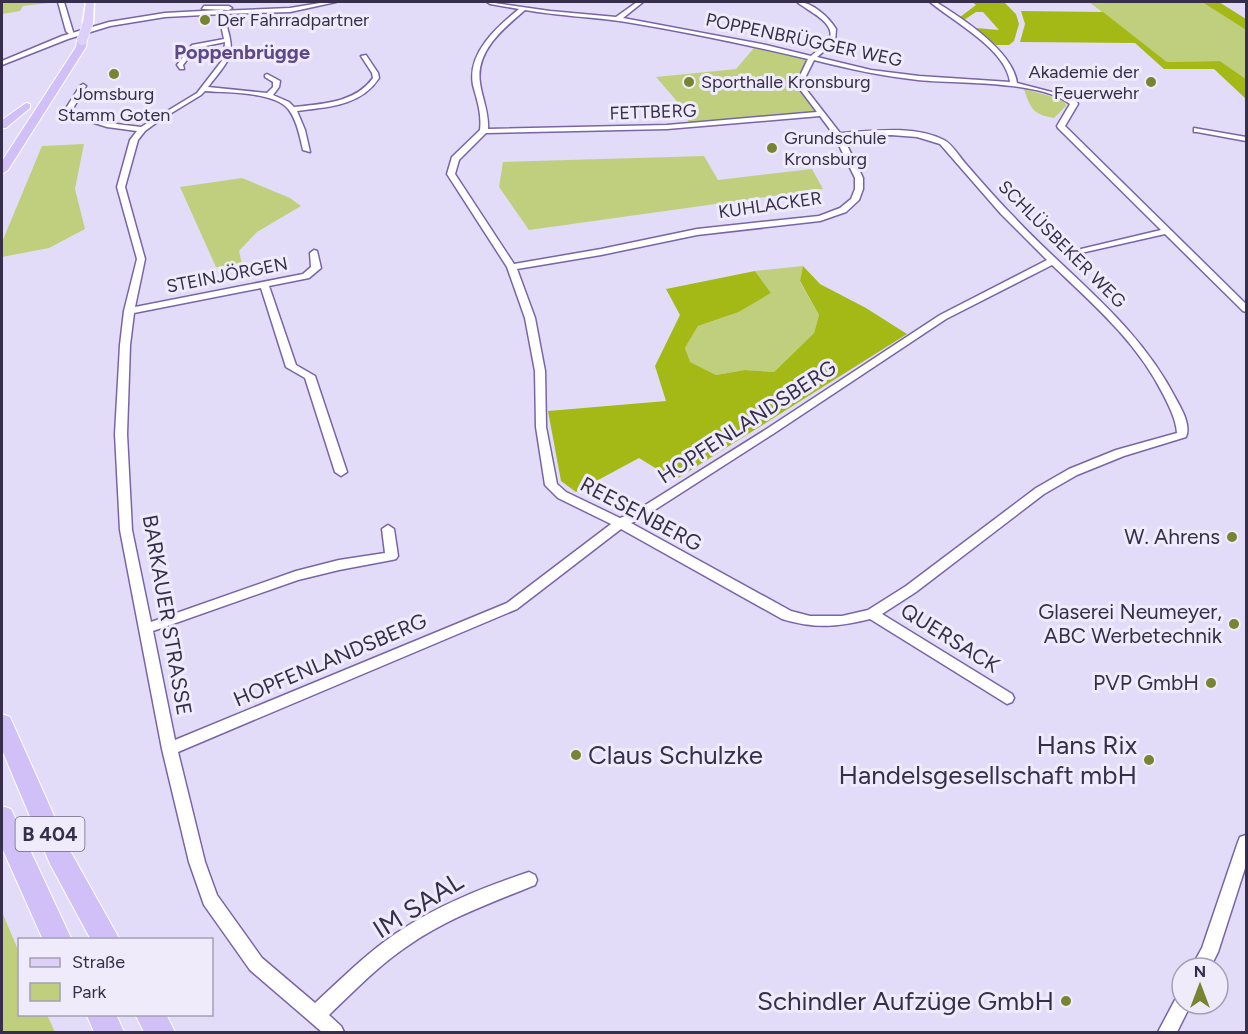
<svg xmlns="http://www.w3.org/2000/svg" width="1248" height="1034" viewBox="0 0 1248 1034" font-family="Figtree,sans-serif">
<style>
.green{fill:#bfcf7e}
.forest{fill:#a4b916}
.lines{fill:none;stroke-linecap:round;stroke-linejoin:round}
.minor-casing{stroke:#7a64a7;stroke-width:3}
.tertiary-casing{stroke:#7a64a7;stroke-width:3}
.primary-casing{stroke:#fff;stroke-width:3}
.trunk-casing{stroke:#fff;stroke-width:2}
.minor{fill:#fff;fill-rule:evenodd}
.tertiary{fill:#fff;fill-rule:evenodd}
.primary{fill:#dcd0f9;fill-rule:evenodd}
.trunk{fill:#d0c0f7;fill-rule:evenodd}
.primary-bridge-casing{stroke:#fff;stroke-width:11;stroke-linecap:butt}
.primary-bridge{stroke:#dcd0f9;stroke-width:10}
.poi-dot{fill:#778432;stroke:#efebfa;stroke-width:2}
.labels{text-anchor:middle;stroke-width:6;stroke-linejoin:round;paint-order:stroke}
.far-poi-label{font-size:18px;fill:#372e4b;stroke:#efebfa;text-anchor:start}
.far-street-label{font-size:18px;fill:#372e4b;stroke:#efebfa}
.far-quarter-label{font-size:20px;font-weight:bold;fill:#5d4888;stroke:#efebfa}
.shield{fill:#efebfa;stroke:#6e6780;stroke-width:1.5}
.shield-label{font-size:20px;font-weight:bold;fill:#372e4b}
.street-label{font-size:21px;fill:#372e4b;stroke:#efebfa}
.poi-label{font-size:21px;fill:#372e4b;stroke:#efebfa;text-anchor:end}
.near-poi-label{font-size:26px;fill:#372e4b;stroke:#efebfa;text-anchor:end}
.near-street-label{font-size:26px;fill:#372e4b;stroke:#efebfa}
</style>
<rect width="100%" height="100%" fill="#e3dcf9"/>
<path class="green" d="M 2,2 L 58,2 L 23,6 L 20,11 L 2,14 Z
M 1089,2 L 1202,2 L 1246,30 L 1246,79 L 1220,61 L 1167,62 Z
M 754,48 L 807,59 L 796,84 L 817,113 L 690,124 L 675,99 L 656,77 L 736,69 Z
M 1024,89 L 1064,100 L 1066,106 L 1054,118 C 1033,114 1031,110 1024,89 Z
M 84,144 L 75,189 L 85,229 L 49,248 L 2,257 L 2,242 L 42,146 Z
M 704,156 L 718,180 L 812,169 L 823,189 L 529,230 L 499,187 L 503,162 Z
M 242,178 L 290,198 L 301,206 L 257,232 L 239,251 L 242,264 L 216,267 L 180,187 Z
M 803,266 L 800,282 L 819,315 L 814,333 L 774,372 L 745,370 L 716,375 L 689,362 L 685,348 L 698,326 L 739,312 L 771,293 L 755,271 Z
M 2,912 L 19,952 L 20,1014 L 47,1015 L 55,1032 L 2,1032 Z"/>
<path class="forest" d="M 972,2 L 1004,2 L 1016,14 L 1019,24 L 1014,41 L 1009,45 L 996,45 L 976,28 L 999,30 L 983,12 L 976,12 L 964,20 L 960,17 L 976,5 Z
M 1202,2 L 1219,2 L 1246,19 L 1246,30 Z
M 1021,11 L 1103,12 L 1167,62 L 1220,61 L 1246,79 L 1246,99 L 1214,69 L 1164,69 L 1135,43 L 1020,42 L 1025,24 Z
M 803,266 L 820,284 L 866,308 L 907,334 L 675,480 L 639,458 L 576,492 L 561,481 L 548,411 L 666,401 L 655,366 L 680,315 L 666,289 L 755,271 L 771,293 L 739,312 L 698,326 L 685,348 L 690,362 L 716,375 L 745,370 L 774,372 L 814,333 L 819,315 L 800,281 Z"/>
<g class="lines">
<g class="minor-casing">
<path id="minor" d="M 58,2 L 64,2 L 74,35 L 70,35 L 66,31 Z
M 326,2 L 336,2 L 290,12 L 223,14 C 236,55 234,54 208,87 L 267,93 L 273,87 L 273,82 L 265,77 L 265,75 L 267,74 L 280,81 L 279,87 L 273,95 L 289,102 L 294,107 C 322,104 355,103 373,78 L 372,73 L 361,56 L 366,55 L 378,73 L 379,78 C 361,106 328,107 297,111 L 305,130 L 310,152 L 303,150 C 300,137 297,121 289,110 C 275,91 227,93 205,91 L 201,95 L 160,120 L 145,131 L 138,140 L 125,187 L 145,259 L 135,307 L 303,274 L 311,267 L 310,253 L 314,250 L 317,251 L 321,268 L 309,278 L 269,286 L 296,365 L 315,376 L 347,472 L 341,476 L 335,472 L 305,378 L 286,367 L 261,288 L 134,313 L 130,345 L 127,434 L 132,530 L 151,622 L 296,571 L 339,560 L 385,553 L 382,529 L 388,525 L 394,529 L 398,556 L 396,559 L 392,560 L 339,570 L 298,580 L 153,631 L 175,740 L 507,603 L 611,524 L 558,498 L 545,485 L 536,427 L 535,371 L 525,318 L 507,267 L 447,174 L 452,157 L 480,130 C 482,114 477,100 473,85 C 467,53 497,27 519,9 L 490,4 L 487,2 L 550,11 L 616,17 L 637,2 L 643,2 L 623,18 L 766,45 L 811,56 C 816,51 826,46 829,40 C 838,23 806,10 797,2 C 811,1 829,17 836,29 L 835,42 L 817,57 L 871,70 L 919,76 L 1010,82 C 1006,49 954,22 930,2 L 936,2 C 962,18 1013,51 1017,83 L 1067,96 L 1077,102 L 1078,104 L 1065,126 L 1246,304 L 1246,312 L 1243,311 L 1165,234 L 1081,253 L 1081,249 L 1161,230 L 1058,128 L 1057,126 L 1070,104 C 1039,80 957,84 918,80 C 882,76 849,69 814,60 L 802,84 L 840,133 C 873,131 913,125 944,140 C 952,144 959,156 965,163 C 981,181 997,200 1014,217 C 1070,277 1138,324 1176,399 C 1182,410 1191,425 1186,437 L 1124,456 L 1077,475 L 1044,494 L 916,592 L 882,614 L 1012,694 L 1014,698 L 1012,702 L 1007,704 L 870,619 C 838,627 815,629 782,619 L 621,529 L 517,609 L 178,752 L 205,862 L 217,895 L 262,958 L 315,1003 C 341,979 366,954 395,934 C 436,906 482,888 529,872 L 535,875 L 537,880 L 535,885 C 491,903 448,918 409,945 C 380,964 355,990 329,1015 L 341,1026 L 344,1032 L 322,1032 L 250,970 L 204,905 L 189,862 L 162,749 L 120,530 L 115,434 L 120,345 L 124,311 L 137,259 L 117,187 L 130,140 L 137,131 L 107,127 L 63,113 L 80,86 L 83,84 L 86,86 L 71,112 L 108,123 L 141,127 L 197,93 L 224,58 L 225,42 L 196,48 L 183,65 L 184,69 L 180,69 L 177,65 L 192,45 L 224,39 L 218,11 L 290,8 ZM 525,10 C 559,16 593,17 626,22 C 687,32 748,45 808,59 L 796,84 L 817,112 L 667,125 L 488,129 C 489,112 482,98 480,83 C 475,51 504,28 525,10 ZM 820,116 L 834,135 L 855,178 L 855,189 L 851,199 L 840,208 L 819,216 L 697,229 L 601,249 L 514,264 L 455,174 L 459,160 L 486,133 L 667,129 ZM 891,135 L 917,137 L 940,144 L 1001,214 L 1047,260 L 940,315 L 765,430 L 631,514 L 620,518 L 566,492 L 557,484 L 546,427 L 545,371 L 535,318 L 517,269 L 601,255 L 697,235 L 820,221 L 846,212 L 859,200 L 863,189 L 863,178 L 843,137 ZM 1052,265 C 1093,304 1137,342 1163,394 C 1169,406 1176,419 1177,433 L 1116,450 L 1069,469 L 1036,488 L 906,586 L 868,610 L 842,616 L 810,616 L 791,611 L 631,523 L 639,520 L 773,434 L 946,319 Z
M 204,6 L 229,6 L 232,8 L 229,10 L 202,9 Z
M 1194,128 L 1246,137 L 1246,141 L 1197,132 L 1194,132 Z
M 1246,835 L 1246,865 L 1218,952 L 1210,968 L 1191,968 L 1202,948 L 1238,842 L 1240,837 Z
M 1182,995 L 1182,1004 L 1191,1004 L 1177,1032 L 1158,1032 L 1176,998 Z"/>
</g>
<g class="tertiary-casing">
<path id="tertiary" d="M 220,10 L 223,10 L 223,14 L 165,17 L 110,26 L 68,39 L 2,65 L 2,61 L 62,36 L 109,22 L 165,13 Z"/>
</g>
<g class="primary-casing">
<path id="primary" d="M 86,2 L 94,2 L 93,23 L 88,26 L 83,23 Z"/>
</g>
<g class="trunk-casing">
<path id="trunk" d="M 82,37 L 87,40 L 86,47 L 8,170 L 2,174 L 2,161 L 76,47 L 77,40 Z
M 26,103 L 30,104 L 30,108 L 6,128 L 2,128 L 2,120 Z
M 2,714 L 10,717 L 68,847 L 120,940 L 91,940 L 50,864 L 2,750 Z
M 2,806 L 11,809 L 72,940 L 43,940 L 2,848 Z
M 86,1014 L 116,1014 L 124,1032 L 94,1032 Z
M 135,1014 L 166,1014 L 175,1032 L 144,1032 Z"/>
</g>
<use href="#minor" class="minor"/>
<use href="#tertiary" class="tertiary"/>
<use href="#primary" class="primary"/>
<use href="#trunk" class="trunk"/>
<g class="primary-bridge-casing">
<path id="primary-bridge" d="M 82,40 L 88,23"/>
</g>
<use href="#primary-bridge" class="primary-bridge"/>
</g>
<g class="poi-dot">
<circle cx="205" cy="20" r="6"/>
<circle cx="114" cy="74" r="6"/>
<circle cx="689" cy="82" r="6"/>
<circle cx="1151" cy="82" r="6"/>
<circle cx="772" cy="148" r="6"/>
<circle cx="1232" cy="537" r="6"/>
<circle cx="1234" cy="624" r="6"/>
<circle cx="1211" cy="683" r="6"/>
<circle cx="576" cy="755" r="6"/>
<circle cx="1149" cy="760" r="6"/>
<circle cx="1066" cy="1001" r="6"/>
</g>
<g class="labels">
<g class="far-poi-label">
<text x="217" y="26">Der Fahrradpartner</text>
<text x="1139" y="78" text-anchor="end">Akademie der<tspan x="1139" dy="21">Feuerwehr</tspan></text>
<text x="701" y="88">Sporthalle Kronsburg</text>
<text x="114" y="100" text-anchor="middle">Jomsburg<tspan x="114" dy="21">Stamm Goten</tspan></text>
<text x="784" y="144">Grundschule<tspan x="784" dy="21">Kronsburg</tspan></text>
</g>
<g class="far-street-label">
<text transform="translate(804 40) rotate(12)" y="6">POPPENBRÜGGER WEG</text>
<text transform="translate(653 112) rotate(-2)" y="6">FETTBERG</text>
<text transform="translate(770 205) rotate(-8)" y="6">KUHLACKER</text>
<text transform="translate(1062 244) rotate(45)" y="6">SCHLÜSBEKER WEG</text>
<text transform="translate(227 275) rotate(-11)" y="6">STEINJÖRGEN</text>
</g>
<g class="far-quarter-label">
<text x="242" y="59">Poppenbrügge</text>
</g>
<rect class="shield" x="15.5" y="817" width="69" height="34" rx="4.5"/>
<g class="shield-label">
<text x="50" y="841">B 404</text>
</g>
<g class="street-label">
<text transform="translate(747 422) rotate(-33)" y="7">HOPFENLANDSBERG</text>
<text transform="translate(641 514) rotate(28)" y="7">REESENBERG</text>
<text transform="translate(167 615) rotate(80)" y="7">BARKAUER STRASSE</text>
<text transform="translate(950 638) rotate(32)" y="7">QUERSACK</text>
<text transform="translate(330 660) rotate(-23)" y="7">HOPFENLANDSBERG</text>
</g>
<g class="poi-label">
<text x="1220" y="544">W. Ahrens</text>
<text x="1222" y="619">Glaserei Neumeyer,<tspan x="1222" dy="24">ABC Werbetechnik</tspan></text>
<text x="1199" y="690">PVP GmbH</text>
</g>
<g class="near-poi-label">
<text x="1137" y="754">Hans Rix<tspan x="1137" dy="30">Handelsgesellschaft mbH</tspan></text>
<text x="588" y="764" text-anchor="start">Claus Schulzke</text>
<text x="1054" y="1010">Schindler Aufzüge GmbH</text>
</g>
<g class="near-street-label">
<text transform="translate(418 905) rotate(-32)" y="9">IM SAAL</text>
</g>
</g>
<rect width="1248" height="1034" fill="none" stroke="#372e4b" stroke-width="6"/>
<rect x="18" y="938" width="195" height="78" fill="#efebfa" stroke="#a59fb4" stroke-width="1.5"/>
<rect x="30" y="958" width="30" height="9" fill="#dcd0f9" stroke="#a59fb4" stroke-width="1.5"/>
<text x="72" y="968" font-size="18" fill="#372e4b">Straße</text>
<rect x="30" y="983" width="30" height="18" fill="#bfcf7e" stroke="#a59fb4" stroke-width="1.5"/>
<text x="72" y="998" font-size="18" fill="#372e4b">Park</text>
<g transform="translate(1200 986)"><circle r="28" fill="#efebfa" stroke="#a59fb4" stroke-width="1.5"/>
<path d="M0-4.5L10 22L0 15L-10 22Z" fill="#778432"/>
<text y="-9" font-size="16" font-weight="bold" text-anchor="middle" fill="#372e4b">N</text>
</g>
</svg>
